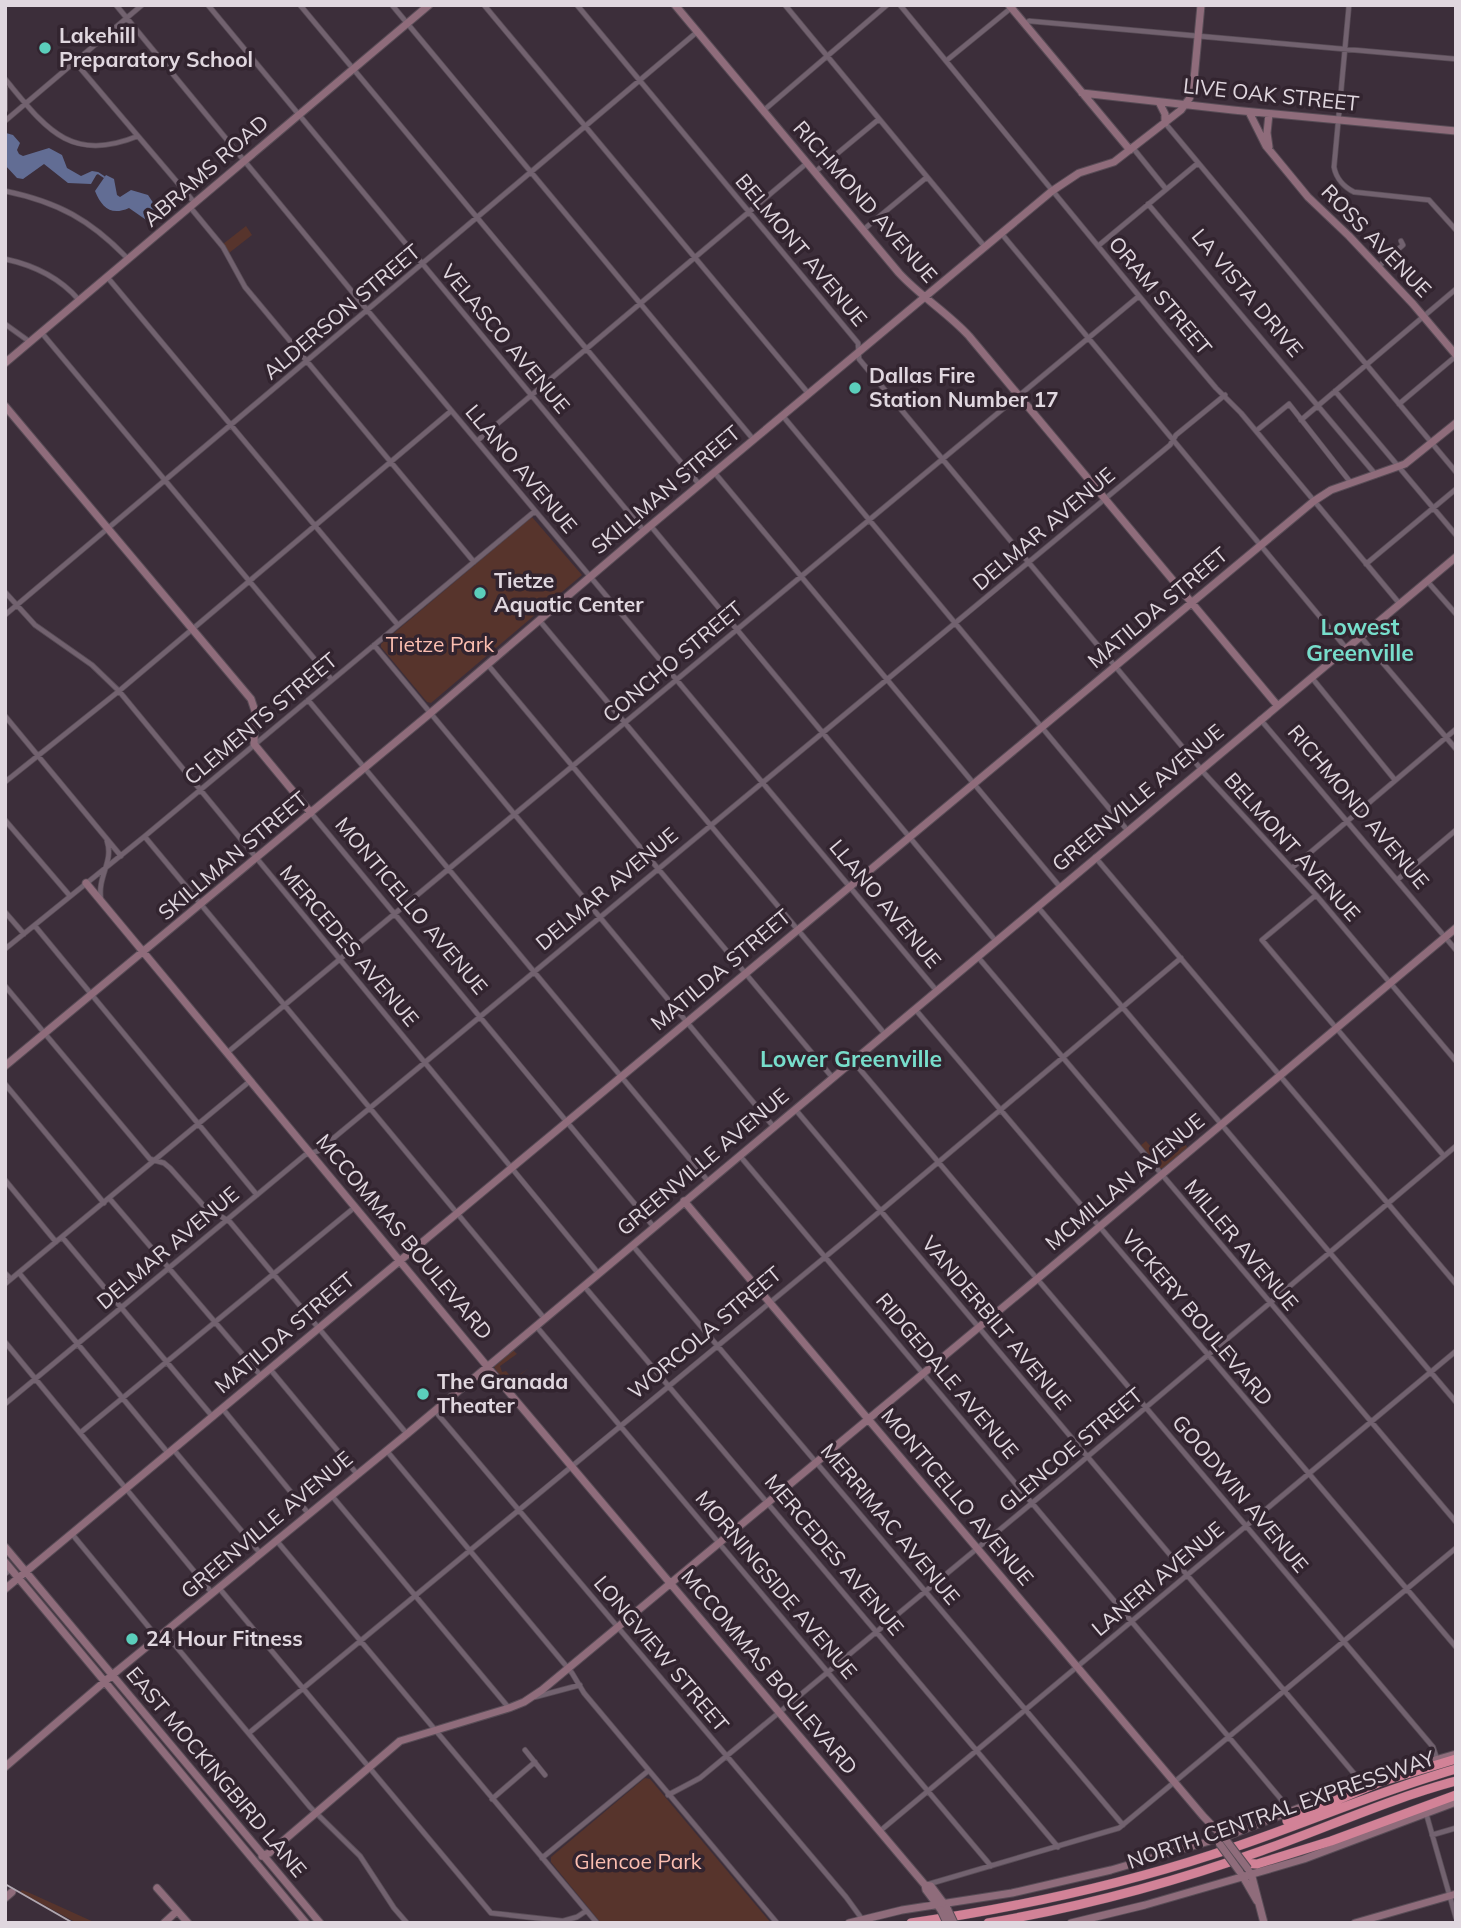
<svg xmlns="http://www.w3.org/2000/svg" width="1461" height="1928" viewBox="0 0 1461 1928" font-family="Mulish,sans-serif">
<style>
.green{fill:#57342c}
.water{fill:#626d94}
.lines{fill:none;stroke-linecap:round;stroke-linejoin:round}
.stream{stroke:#626d94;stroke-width:2}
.street-casing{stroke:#584c56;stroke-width:6}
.secondary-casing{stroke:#584c56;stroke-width:9}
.highway-casing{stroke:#584c56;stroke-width:10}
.street{stroke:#72626f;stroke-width:4.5}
.secondary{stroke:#8f6c7b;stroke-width:7}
.highway{stroke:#d28297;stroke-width:9}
.tram{stroke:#b0a6af;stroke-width:2}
.secondary-bridge-casing{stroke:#584c56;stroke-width:9;stroke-linecap:butt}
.secondary-bridge{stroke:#8f6c7b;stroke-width:7}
.poi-dot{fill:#5bcebb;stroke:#32242f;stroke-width:2.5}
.labels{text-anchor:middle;stroke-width:7;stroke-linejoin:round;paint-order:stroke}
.poi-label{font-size:21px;font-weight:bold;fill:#e0d7df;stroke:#32242f;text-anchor:start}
.street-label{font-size:21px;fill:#e0d7df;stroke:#32242f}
.park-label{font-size:21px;fill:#fcbfb1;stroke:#32242f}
.neighbourhood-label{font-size:23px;font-weight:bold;fill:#77ddcb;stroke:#32242f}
</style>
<rect width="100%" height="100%" fill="#3c2e3a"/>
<path class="green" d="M 246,226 L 252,235 L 229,253 L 223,244 Z
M 532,517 L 582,575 L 431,703 L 427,702 L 381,647 L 381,644 Z
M 1146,1141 L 1158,1155 L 1169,1146 L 1175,1153 L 1185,1144 L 1188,1148 L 1163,1168 L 1160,1168 L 1140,1146 Z
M 513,1350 L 517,1354 L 500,1366 L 502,1372 L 506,1371 L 513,1379 L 529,1368 L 507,1385 L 494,1367 Z
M 645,1778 L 650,1779 L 771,1923 L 601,1923 L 551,1862 L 551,1857 Z
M 22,1890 L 32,1894 L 96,1923 L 77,1923 L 20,1892 Z"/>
<path class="water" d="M 6,133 L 13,135 L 20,143 L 17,150 L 19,154 L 23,156 L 49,148 L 62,155 L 67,168 L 81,176 L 92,171 L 98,172 L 91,184 L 68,183 L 44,164 L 23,179 L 17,178 L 5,165 Z
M 106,175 L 114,179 L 117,195 L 120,197 L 131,190 L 148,195 L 162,216 L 152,224 L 129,208 C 111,216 102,208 95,191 Z"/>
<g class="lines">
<path class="stream" d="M 95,174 L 98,173 L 104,177"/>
<g class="street-casing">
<path id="street" d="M 116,5 L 368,311 L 936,990
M 208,5 L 644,531
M 300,5 L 699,484
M 392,5 L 753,439
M 484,5 L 808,393
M 577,5 L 858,343 L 859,359 L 1205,774 L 1316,895 L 1456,1061
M 785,5 L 985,247
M 900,5 L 1167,330 L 1216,388 L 1241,413 L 1399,603
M 1349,5 L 1334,167 C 1336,178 1344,187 1354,192 L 1429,200 L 1456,230
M 1025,24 L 1029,21 L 1456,59
M 946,61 L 1011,8
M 75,62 L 194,202
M 5,79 C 45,127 69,164 138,136
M 5,87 L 5,110
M 763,111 L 887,5
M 5,121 L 142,5
M 1165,123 L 1456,472
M 1133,148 L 1166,189
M 815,172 L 879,119
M 5,191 C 58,202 91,220 128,259
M 1148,204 L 1376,475
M 190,207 L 223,247 L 245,287 L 474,562
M 863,230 L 927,177
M 1001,233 L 1346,648
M 1098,246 L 1198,163
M 5,259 C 33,265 60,278 79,300
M 1378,267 L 1403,245 L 1401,241
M 108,278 L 398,625
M 5,324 L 30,342
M 41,332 L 332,680
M 1335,391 L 1456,535
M 1399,404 L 1456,356
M 782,415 L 1128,831
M 1301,420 L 1456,289
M 1256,431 L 1289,404 L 1351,483
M 477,441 L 807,163
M 714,472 L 1060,887
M 650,525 L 995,940
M 1366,564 L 1456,489
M 1427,581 L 1456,614
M 5,592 L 35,625 L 92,665 L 119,691 L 598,1273
M 5,615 L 697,32
M 539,620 L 884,1033
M 1360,636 L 1456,749
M 374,645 L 773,1126
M 488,665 L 832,1077
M 1312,678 L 1395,780
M 308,700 L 708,1181
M 5,716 L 121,856
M 1260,719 L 1456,950
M 5,782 L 119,691 L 451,411
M 311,813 L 653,1226
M 5,820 L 70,896
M 145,837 L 544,1318
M 1095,857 L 1456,1284
M 1292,868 L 1456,729
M 1397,880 L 1456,830
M 1316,895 L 1262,940 L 1444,1156
M 101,900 C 97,876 114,862 107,841
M 1037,906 L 1456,1402
M 5,912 L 24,934
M 35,926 L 257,1195
M 5,949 L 145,836 L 535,511
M 977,956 L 1456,1522
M 5,986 L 150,1159 L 164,1163 L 170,1168 L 203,1205 L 230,1222 L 407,1434
M 915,1009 L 1456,1647
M 228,1052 L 1139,296
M 852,1060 L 1433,1747 L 1437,1759
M 5,1084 L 104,1203
M 795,1109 L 1362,1783
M 740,1156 L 1291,1811
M 5,1180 L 56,1242
M 109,1198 L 261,1376
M 62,1237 L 212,1416
M 633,1246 L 1123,1825
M 5,1273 L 11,1279
M 19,1273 L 168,1453
M 5,1284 L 250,1081
M 584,1286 L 1058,1847
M 536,1326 L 991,1866
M 5,1342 L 212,1593
M 270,1369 L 357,1474
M 5,1404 L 305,1155 L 318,1151 L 1170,445 L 1176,435 L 1225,395
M 222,1408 L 308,1513
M 435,1411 L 846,1897 L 862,1919
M 80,1433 L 355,1207
M 173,1449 L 260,1553
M 386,1450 L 572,1673 L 584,1693 L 777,1923
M 332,1496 L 509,1708
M 72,1534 L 157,1637
M 276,1540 L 597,1923
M 5,1574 L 11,1569
M 219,1588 L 491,1913 L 563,1921 L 577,1917 L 586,1911
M 164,1632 L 310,1807 L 360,1856 L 394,1908 L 407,1923
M 535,1697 L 580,1685
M 249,1733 L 853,1234 L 1181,958
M 525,1750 L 545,1775
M 668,1795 L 700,1778 L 1061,1479 L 1456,1146
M 492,1799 L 535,1762
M 1426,1813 L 1456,1918
M 880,1831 L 1456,1351
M 1432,1835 L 1456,1828
M 542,1858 L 648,1771
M 929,1884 L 1119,1828 L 1456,1548"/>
</g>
<g class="secondary-casing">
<path id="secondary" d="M 675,5 L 899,273 C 920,296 948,313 969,336 L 1277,705
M 1009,5 L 1130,150
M 1082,93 L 1233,110 L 1456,131
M 1159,102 L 1165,114 L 1165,123
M 1249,112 L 1266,146 L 1308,197 L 1349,236 L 1413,304 L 1456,355
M 1269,114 L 1267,133 L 1269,147
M 5,363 L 429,5
M 5,406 L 251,699 L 255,711 L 254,744 L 311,813
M 86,883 L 491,1371 L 925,1885 L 926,1890 L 941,1910
M 5,1066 L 427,716 L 644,531 L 1052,191 L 1079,173 L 1114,162 L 1181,110 L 1189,99 L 1193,90 L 1201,5
M 684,1201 L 1203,1816 L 1226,1840
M 5,1547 L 320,1923
M 5,1562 L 306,1923
M 5,1589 L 1314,501 L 1331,490 L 1405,464 L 1456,423
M 5,1767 L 117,1671 L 407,1434 L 1456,557
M 262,1856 L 269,1853 L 400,1741 L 509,1708 L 524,1702 L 542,1690 L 1037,1279 L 1456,928
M 1251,1873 L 1264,1923
M 1242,1875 L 1257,1901
M 925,1885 L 931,1886 L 945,1905
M 157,1888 L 188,1923
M 5,1898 L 12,1892
M 164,1923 L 177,1911
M 849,1923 L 902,1910 L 1012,1893 L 1111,1870 L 1230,1835 L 1386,1774 L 1456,1754
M 1071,1923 L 1145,1905 L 1304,1859 L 1456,1802
M 1355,1923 L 1456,1894"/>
</g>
<g class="highway-casing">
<path id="highway" d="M 1287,1821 L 1380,1782 L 1456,1759
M 1238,1863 L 1257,1864 L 1331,1841 L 1456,1795
M 911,1923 C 1013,1908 1113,1887 1211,1855 C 1293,1829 1372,1793 1456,1769
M 988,1923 C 1081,1907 1172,1883 1261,1851 C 1326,1828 1389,1799 1456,1781"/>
</g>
<use href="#street" class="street"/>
<use href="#secondary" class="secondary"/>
<use href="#highway" class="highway"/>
<path class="tram" d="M 5,1884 L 73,1923"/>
<g class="secondary-bridge-casing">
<path id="secondary-bridge" d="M 1226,1840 L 1248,1869
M 1219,1843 L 1240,1872
M 947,1908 L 954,1923
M 941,1910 L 947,1923"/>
</g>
<use href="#secondary-bridge" class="secondary-bridge"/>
</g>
<g class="poi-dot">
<circle cx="45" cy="48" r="7"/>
<circle cx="855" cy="388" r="7"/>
<circle cx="480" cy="593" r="7"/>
<circle cx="423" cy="1394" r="7"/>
<circle cx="132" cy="1639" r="7"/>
</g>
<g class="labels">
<g class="poi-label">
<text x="59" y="43">Lakehill<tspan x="59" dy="24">Preparatory School</tspan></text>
<text x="869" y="383">Dallas Fire<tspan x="869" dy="24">Station Number 17</tspan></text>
<text x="494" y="588">Tietze<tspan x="494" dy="24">Aquatic Center</tspan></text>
<text x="437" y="1389">The Granada<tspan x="437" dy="24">Theater</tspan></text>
<text x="146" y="1646">24 Hour Fitness</text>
</g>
<g class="street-label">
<text transform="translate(1271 95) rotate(6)" y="7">LIVE OAK STREET</text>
<text transform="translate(206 171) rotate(-41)" y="7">ABRAMS ROAD</text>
<text transform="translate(865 202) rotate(49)" y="7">RICHMOND AVENUE</text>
<text transform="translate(1376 241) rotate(46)" y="7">ROSS AVENUE</text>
<text transform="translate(801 250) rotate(50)" y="7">BELMONT AVENUE</text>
<text transform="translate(1247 293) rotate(50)" y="7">LA VISTA DRIVE</text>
<text transform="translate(1160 296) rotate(50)" y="7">ORAM STREET</text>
<text transform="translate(342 312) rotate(-40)" y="7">ALDERSON STREET</text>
<text transform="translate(505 339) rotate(50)" y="7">VELASCO AVENUE</text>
<text transform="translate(521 469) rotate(50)" y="7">LLANO AVENUE</text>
<text transform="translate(666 490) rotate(-40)" y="7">SKILLMAN STREET</text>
<text transform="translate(1044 529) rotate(-40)" y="7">DELMAR AVENUE</text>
<text transform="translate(1158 608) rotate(-40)" y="7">MATILDA STREET</text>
<text transform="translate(673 662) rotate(-40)" y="7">CONCHO STREET</text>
<text transform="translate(261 719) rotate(-40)" y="7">CLEMENTS STREET</text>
<text transform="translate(1138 798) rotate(-40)" y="7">GREENVILLE AVENUE</text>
<text transform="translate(1358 807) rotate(50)" y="7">RICHMOND AVENUE</text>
<text transform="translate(1292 847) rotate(48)" y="7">BELMONT AVENUE</text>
<text transform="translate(233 856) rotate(-40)" y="7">SKILLMAN STREET</text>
<text transform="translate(607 889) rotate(-40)" y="7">DELMAR AVENUE</text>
<text transform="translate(885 904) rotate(50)" y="7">LLANO AVENUE</text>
<text transform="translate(411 906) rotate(50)" y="7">MONTICELLO AVENUE</text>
<text transform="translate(349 946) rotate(50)" y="7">MERCEDES AVENUE</text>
<text transform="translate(721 970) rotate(-40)" y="7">MATILDA STREET</text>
<text transform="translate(703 1162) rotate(-40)" y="7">GREENVILLE AVENUE</text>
<text transform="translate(1125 1182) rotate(-40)" y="7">MCMILLAN AVENUE</text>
<text transform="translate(404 1237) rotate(50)" y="7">MCCOMMAS BOULEVARD</text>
<text transform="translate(1241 1245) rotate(50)" y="7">MILLER AVENUE</text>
<text transform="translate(168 1248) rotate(-40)" y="7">DELMAR AVENUE</text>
<text transform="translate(1197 1318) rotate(50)" y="7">VICKERY BOULEVARD</text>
<text transform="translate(996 1323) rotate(50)" y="7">VANDERBILT AVENUE</text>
<text transform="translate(285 1333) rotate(-40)" y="7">MATILDA STREET</text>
<text transform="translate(705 1333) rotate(-40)" y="7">WORCOLA STREET</text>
<text transform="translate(947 1376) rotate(50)" y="7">RIDGEDALE AVENUE</text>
<text transform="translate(1071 1450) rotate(-40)" y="7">GLENCOE STREET</text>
<text transform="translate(1240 1494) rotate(50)" y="7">GOODWIN AVENUE</text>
<text transform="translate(957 1497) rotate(50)" y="7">MONTICELLO AVENUE</text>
<text transform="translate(890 1524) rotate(50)" y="7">MERRIMAC AVENUE</text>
<text transform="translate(267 1525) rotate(-40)" y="7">GREENVILLE AVENUE</text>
<text transform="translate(834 1555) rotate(50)" y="7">MERCEDES AVENUE</text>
<text transform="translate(1158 1579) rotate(-40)" y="7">LANERI AVENUE</text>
<text transform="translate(776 1585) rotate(50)" y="7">MORNINGSIDE AVENUE</text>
<text transform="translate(661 1654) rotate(50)" y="7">LONGVIEW STREET</text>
<text transform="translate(769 1672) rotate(50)" y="7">MCCOMMAS BOULEVARD</text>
<text transform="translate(216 1772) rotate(50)" y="7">EAST MOCKINGBIRD LANE</text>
<text transform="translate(1281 1810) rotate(-19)" y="7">NORTH CENTRAL EXPRESSWAY</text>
</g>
<g class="park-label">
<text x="440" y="652">Tietze Park</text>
<text x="638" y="1869">Glencoe Park</text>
</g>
<g class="neighbourhood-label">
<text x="1360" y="635">Lowest<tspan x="1360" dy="26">Greenville</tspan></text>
<text x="851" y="1067">Lower Greenville</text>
</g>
</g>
<rect width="1461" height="1928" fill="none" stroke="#e0d7df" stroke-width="14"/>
</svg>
